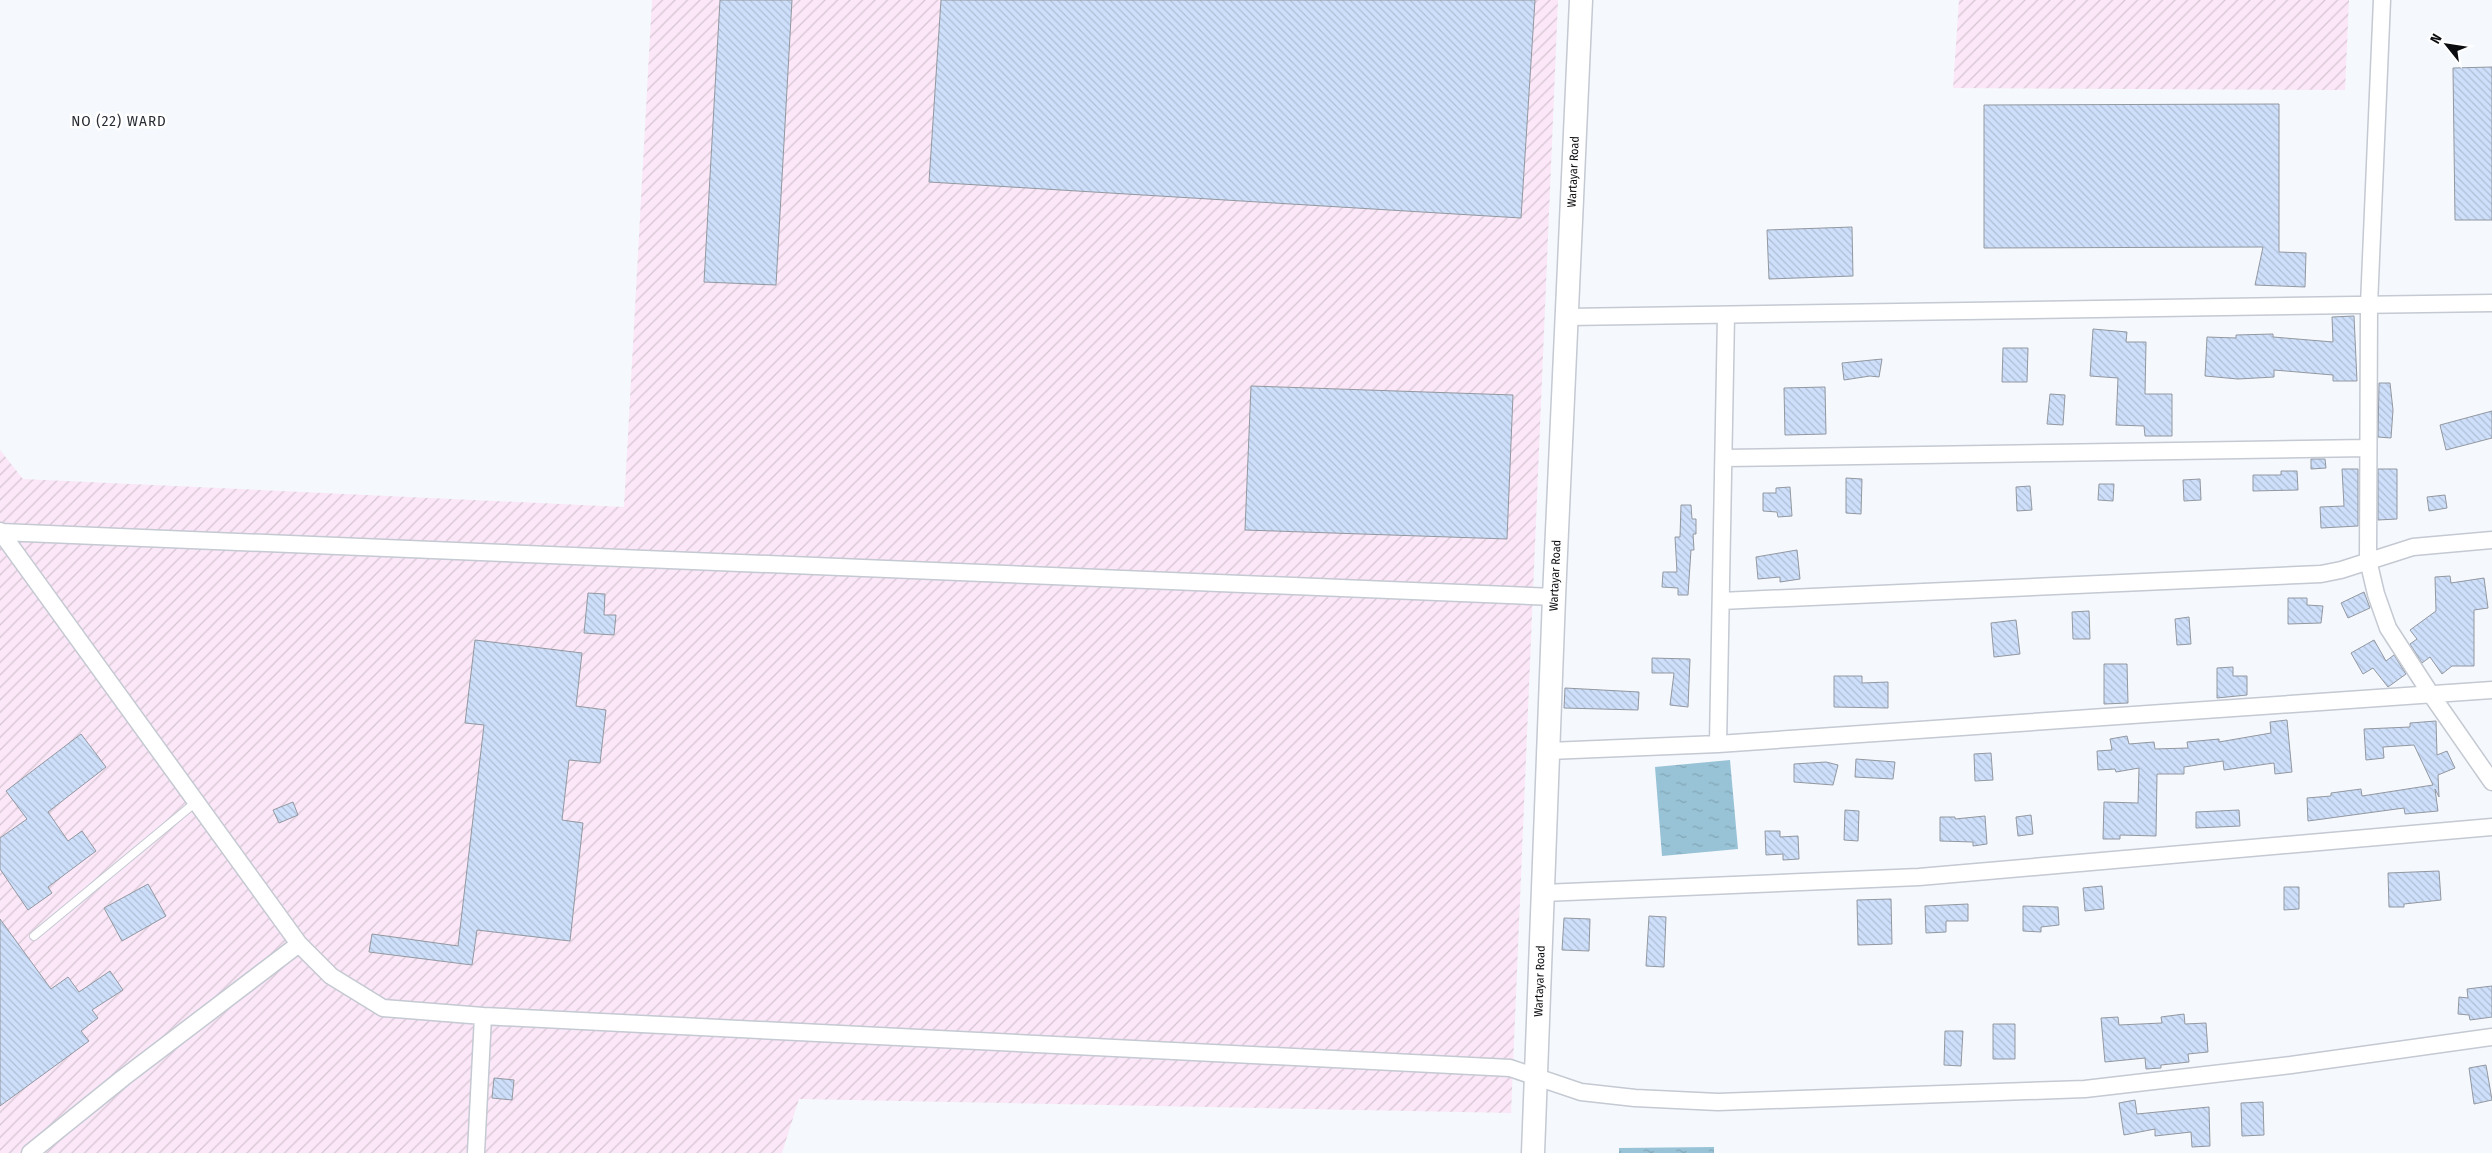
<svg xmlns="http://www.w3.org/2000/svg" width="2492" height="1153" viewBox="0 0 2492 1153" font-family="'Fira Sans Condensed',sans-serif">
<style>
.industrial{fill:url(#industrial-furrows)}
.water{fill:url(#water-ripples)}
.building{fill:url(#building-back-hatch);stroke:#9398a0}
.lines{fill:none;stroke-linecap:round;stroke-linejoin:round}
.lane-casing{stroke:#c4c9d2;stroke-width:10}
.street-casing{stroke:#c4c9d2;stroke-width:19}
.secondary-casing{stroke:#c4c9d2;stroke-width:25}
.lane{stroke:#fff;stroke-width:8}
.street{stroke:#fff;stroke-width:16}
.secondary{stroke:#fff;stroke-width:22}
.labels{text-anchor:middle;stroke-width:5;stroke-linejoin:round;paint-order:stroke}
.street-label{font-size:12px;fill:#0b0c0f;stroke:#fff}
.quarter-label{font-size:15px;letter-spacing:1px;fill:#292d34;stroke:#fff}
</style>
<defs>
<pattern id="industrial-furrows" width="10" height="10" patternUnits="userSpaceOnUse" patternTransform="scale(1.25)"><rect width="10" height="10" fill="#fbe7f7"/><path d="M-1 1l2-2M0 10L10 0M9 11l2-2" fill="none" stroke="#d6c5d3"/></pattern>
<pattern id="water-ripples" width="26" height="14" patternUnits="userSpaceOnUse" patternTransform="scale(1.25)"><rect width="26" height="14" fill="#98c3d6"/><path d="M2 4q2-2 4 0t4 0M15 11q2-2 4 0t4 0" fill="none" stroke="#82a6b6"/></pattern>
<pattern id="building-back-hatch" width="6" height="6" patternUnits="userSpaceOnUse" patternTransform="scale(1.25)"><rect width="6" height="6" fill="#cddffa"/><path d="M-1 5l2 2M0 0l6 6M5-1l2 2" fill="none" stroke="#afbed5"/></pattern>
</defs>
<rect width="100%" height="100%" fill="#f5f8fd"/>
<path class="industrial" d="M 652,0 L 1558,0 L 1511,1113 L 799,1099 L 782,1153 L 0,1153 L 0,450 L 23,479 L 624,507 Z
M 1959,0 L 2349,0 L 2345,90 L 1953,88 Z"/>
<path class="water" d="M 1730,760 L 1738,849 L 1662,856 L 1655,767 Z
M 1714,1147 L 1714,1153 L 1619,1153 L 1619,1148 Z"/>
<path class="building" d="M 720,0 L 792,0 L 776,285 L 704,282 Z
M 941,0 L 1535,0 L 1521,218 L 929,182 Z
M 2492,67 L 2492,220 L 2455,220 L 2453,68 Z
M 2279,104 L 2279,252 L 2306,253 L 2305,287 L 2255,285 L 2263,247 L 1984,248 L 1984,105 Z
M 1852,227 L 1853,276 L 1769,279 L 1767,230 Z
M 2354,316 L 2357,381 L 2333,381 L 2333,375 L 2274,370 L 2274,377 L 2238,379 L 2205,376 L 2207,337 L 2236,338 L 2236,335 L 2273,334 L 2273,337 L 2333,342 L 2332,317 Z
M 2093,329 L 2127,332 L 2126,342 L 2146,342 L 2145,394 L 2172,394 L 2172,436 L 2145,436 L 2144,426 L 2116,425 L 2118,378 L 2090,376 Z
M 2003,348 L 2028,348 L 2027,382 L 2002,382 Z
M 1882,359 L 1879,377 L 1870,376 L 1844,380 L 1842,363 Z
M 2379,383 L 2390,383 L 2393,410 L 2391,438 L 2378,437 Z
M 1251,386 L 1513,395 L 1507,539 L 1245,530 Z
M 1825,387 L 1826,434 L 1785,435 L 1784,388 Z
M 2050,394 L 2065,395 L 2063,425 L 2047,424 Z
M 2492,411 L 2492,438 L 2446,450 L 2440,425 Z
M 2311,459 L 2325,459 L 2326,468 L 2311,469 Z
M 2342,469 L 2358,469 L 2358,526 L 2321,528 L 2320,507 L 2344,506 Z
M 2378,469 L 2397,469 L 2397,519 L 2378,520 Z
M 2281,471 L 2297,471 L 2298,490 L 2253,491 L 2253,475 L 2281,475 Z
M 1846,478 L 1862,479 L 1861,514 L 1846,513 Z
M 2200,479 L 2201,500 L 2184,501 L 2183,480 Z
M 2099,484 L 2114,484 L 2113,501 L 2098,500 Z
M 2030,486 L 2032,510 L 2017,511 L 2016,487 Z
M 1790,487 L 1792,516 L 1778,517 L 1777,512 L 1763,511 L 1763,493 L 1776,493 L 1776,488 Z
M 2445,495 L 2447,508 L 2429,511 L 2427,497 Z
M 1681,505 L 1691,505 L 1692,519 L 1696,519 L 1696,534 L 1693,534 L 1694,550 L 1691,550 L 1688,595 L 1678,595 L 1678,588 L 1662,587 L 1663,572 L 1677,572 L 1675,537 L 1680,537 Z
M 1797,550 L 1800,579 L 1780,582 L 1780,577 L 1758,579 L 1756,557 Z
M 2450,576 L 2451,583 L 2484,578 L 2488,608 L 2474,610 L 2474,666 L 2452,666 L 2442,674 L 2430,657 L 2422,663 L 2410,644 L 2417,639 L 2410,630 L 2436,611 L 2435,577 Z
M 2364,592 L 2370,608 L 2348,618 L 2341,603 Z
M 588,593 L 605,594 L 604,615 L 616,615 L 614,635 L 584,633 Z
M 2288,598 L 2307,598 L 2307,605 L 2323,606 L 2321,623 L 2288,624 Z
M 2089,611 L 2090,639 L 2073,639 L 2072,612 Z
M 2189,617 L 2191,644 L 2177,645 L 2175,619 Z
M 2016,620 L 2020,654 L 1994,657 L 1991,623 Z
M 475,640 L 582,653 L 576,706 L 606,710 L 600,763 L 569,760 L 562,820 L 583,823 L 570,941 L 477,930 L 472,965 L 369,952 L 372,934 L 458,946 L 484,725 L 465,723 Z
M 2374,640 L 2386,661 L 2394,655 L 2406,674 L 2388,687 L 2373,668 L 2363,674 L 2351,653 Z
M 1652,658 L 1690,659 L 1688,707 L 1670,705 L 1674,673 L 1652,673 Z
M 2104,664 L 2127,664 L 2128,703 L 2104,704 Z
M 2233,667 L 2233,676 L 2247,676 L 2247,695 L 2217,698 L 2217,668 Z
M 1834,676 L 1862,676 L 1862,683 L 1888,682 L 1888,708 L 1834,707 Z
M 1565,688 L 1639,692 L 1638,710 L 1564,708 Z
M 2287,720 L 2292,772 L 2275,774 L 2274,763 L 2224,770 L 2223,761 L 2184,767 L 2184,774 L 2157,774 L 2156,836 L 2120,835 L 2120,839 L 2103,839 L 2104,802 L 2138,803 L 2139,768 L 2116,772 L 2115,769 L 2098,770 L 2097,751 L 2112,750 L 2110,739 L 2127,736 L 2129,744 L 2154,742 L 2155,749 L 2188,748 L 2187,742 L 2219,739 L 2219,742 L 2271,733 L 2270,722 Z
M 2436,721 L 2437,755 L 2447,751 L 2455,768 L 2438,775 L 2439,797 L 2435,789 L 2438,811 L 2405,814 L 2404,808 L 2308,821 L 2307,798 L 2331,796 L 2331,793 L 2361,789 L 2362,796 L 2433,785 L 2414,745 L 2383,747 L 2384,758 L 2366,760 L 2364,729 L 2410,727 L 2410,723 Z
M 81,734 L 106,767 L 48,812 L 68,841 L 82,831 L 96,851 L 48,887 L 52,893 L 28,910 L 0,869 L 0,838 L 27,819 L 6,791 Z
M 1991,753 L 1993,780 L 1975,781 L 1974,754 Z
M 1856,759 L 1895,762 L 1893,779 L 1855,777 Z
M 1826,762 L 1838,765 L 1833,785 L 1794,782 L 1794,764 Z
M 293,802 L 298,815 L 279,823 L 273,810 Z
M 1845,810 L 1859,811 L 1858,841 L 1844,840 Z
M 2239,810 L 2240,826 L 2196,828 L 2196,812 Z
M 2031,815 L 2033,834 L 2018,836 L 2016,817 Z
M 1985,816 L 1987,844 L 1973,846 L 1973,842 L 1940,841 L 1940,817 L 1955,817 L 1955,819 Z
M 1765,831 L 1780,831 L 1780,837 L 1798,836 L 1799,859 L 1783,860 L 1783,854 L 1766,855 Z
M 2439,871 L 2441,900 L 2404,904 L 2404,907 L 2389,907 L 2388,873 Z
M 148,884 L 166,916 L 122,941 L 104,908 Z
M 2102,886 L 2104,909 L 2085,911 L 2083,888 Z
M 2284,887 L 2299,887 L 2299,909 L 2284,910 Z
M 1891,899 L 1892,944 L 1858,945 L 1857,900 Z
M 1968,904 L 1968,921 L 1946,921 L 1946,932 L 1926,933 L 1925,906 Z
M 2023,906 L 2058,907 L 2059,925 L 2041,927 L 2041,932 L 2023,931 Z
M 1649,916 L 1666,917 L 1664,967 L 1646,966 Z
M 1564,918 L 1590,919 L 1589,951 L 1562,950 Z
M 0,919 L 51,989 L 68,977 L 79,992 L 110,971 L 123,990 L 92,1010 L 98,1018 L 81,1031 L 89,1041 L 0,1106 Z
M 2492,986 L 2492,1017 L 2470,1020 L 2469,1015 L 2458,1014 L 2459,997 L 2468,998 L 2467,989 Z
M 2184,1014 L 2185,1024 L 2206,1023 L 2208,1052 L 2188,1054 L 2189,1062 L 2161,1065 L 2161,1068 L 2146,1069 L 2145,1058 L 2105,1062 L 2101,1018 L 2118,1017 L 2119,1025 L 2162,1023 L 2161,1017 Z
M 1993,1024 L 2015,1024 L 2015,1059 L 1993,1059 Z
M 1945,1031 L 1963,1031 L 1961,1066 L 1944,1065 Z
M 2486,1065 L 2492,1100 L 2474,1104 L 2469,1068 Z
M 494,1078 L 514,1080 L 512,1100 L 492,1098 Z
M 2135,1100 L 2137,1114 L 2209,1107 L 2210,1146 L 2192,1147 L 2191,1132 L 2155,1136 L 2155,1129 L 2124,1135 L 2119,1103 Z
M 2263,1102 L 2264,1135 L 2242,1136 L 2241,1103 Z"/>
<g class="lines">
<g class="lane-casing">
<path id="lane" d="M 34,936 L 196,802"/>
</g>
<g class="street-casing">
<path id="street" d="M 2382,0 L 2369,305 L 2368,560 L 2376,594 L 2388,628 L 2430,693 L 2492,782
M 1567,317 L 2492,303
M 1724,458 L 2368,448
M 0,531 L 299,944 L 331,976 L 383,1008 L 483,1016 L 1510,1068 L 1581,1092 L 1635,1098 L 1718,1102 L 2085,1089 L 2291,1065 L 2492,1037
M 1,532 L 1554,597
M 1721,601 L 2321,574 L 2341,570 L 2413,547 L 2492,540
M 1718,744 L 1726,315
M 1549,751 L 1718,744 L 2492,690
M 1543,893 L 1919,877 L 2492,827
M 30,1153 L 123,1078 L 299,944
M 476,1153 L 483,1016"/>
</g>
<g class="secondary-casing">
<g id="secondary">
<path id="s1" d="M 1533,1153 L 1554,597 L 1581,0"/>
</g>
</g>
<use href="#lane" class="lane"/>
<use href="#street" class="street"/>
<use href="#secondary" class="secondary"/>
</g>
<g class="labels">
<g class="street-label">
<text dy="4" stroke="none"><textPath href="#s1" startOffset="982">Wartayar Road</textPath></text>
<text dy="4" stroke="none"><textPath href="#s1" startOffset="578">Wartayar Road</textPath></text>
<text dy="4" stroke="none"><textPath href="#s1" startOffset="172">Wartayar Road</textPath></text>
</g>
<g class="quarter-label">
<text x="119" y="126">NO (22) WARD</text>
</g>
</g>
<g transform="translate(2447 45) rotate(300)" stroke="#ffffff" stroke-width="4" paint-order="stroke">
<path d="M0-4L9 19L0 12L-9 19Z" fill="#0b0c0f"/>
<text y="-8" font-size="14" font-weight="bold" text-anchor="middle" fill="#0b0c0f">N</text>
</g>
</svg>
